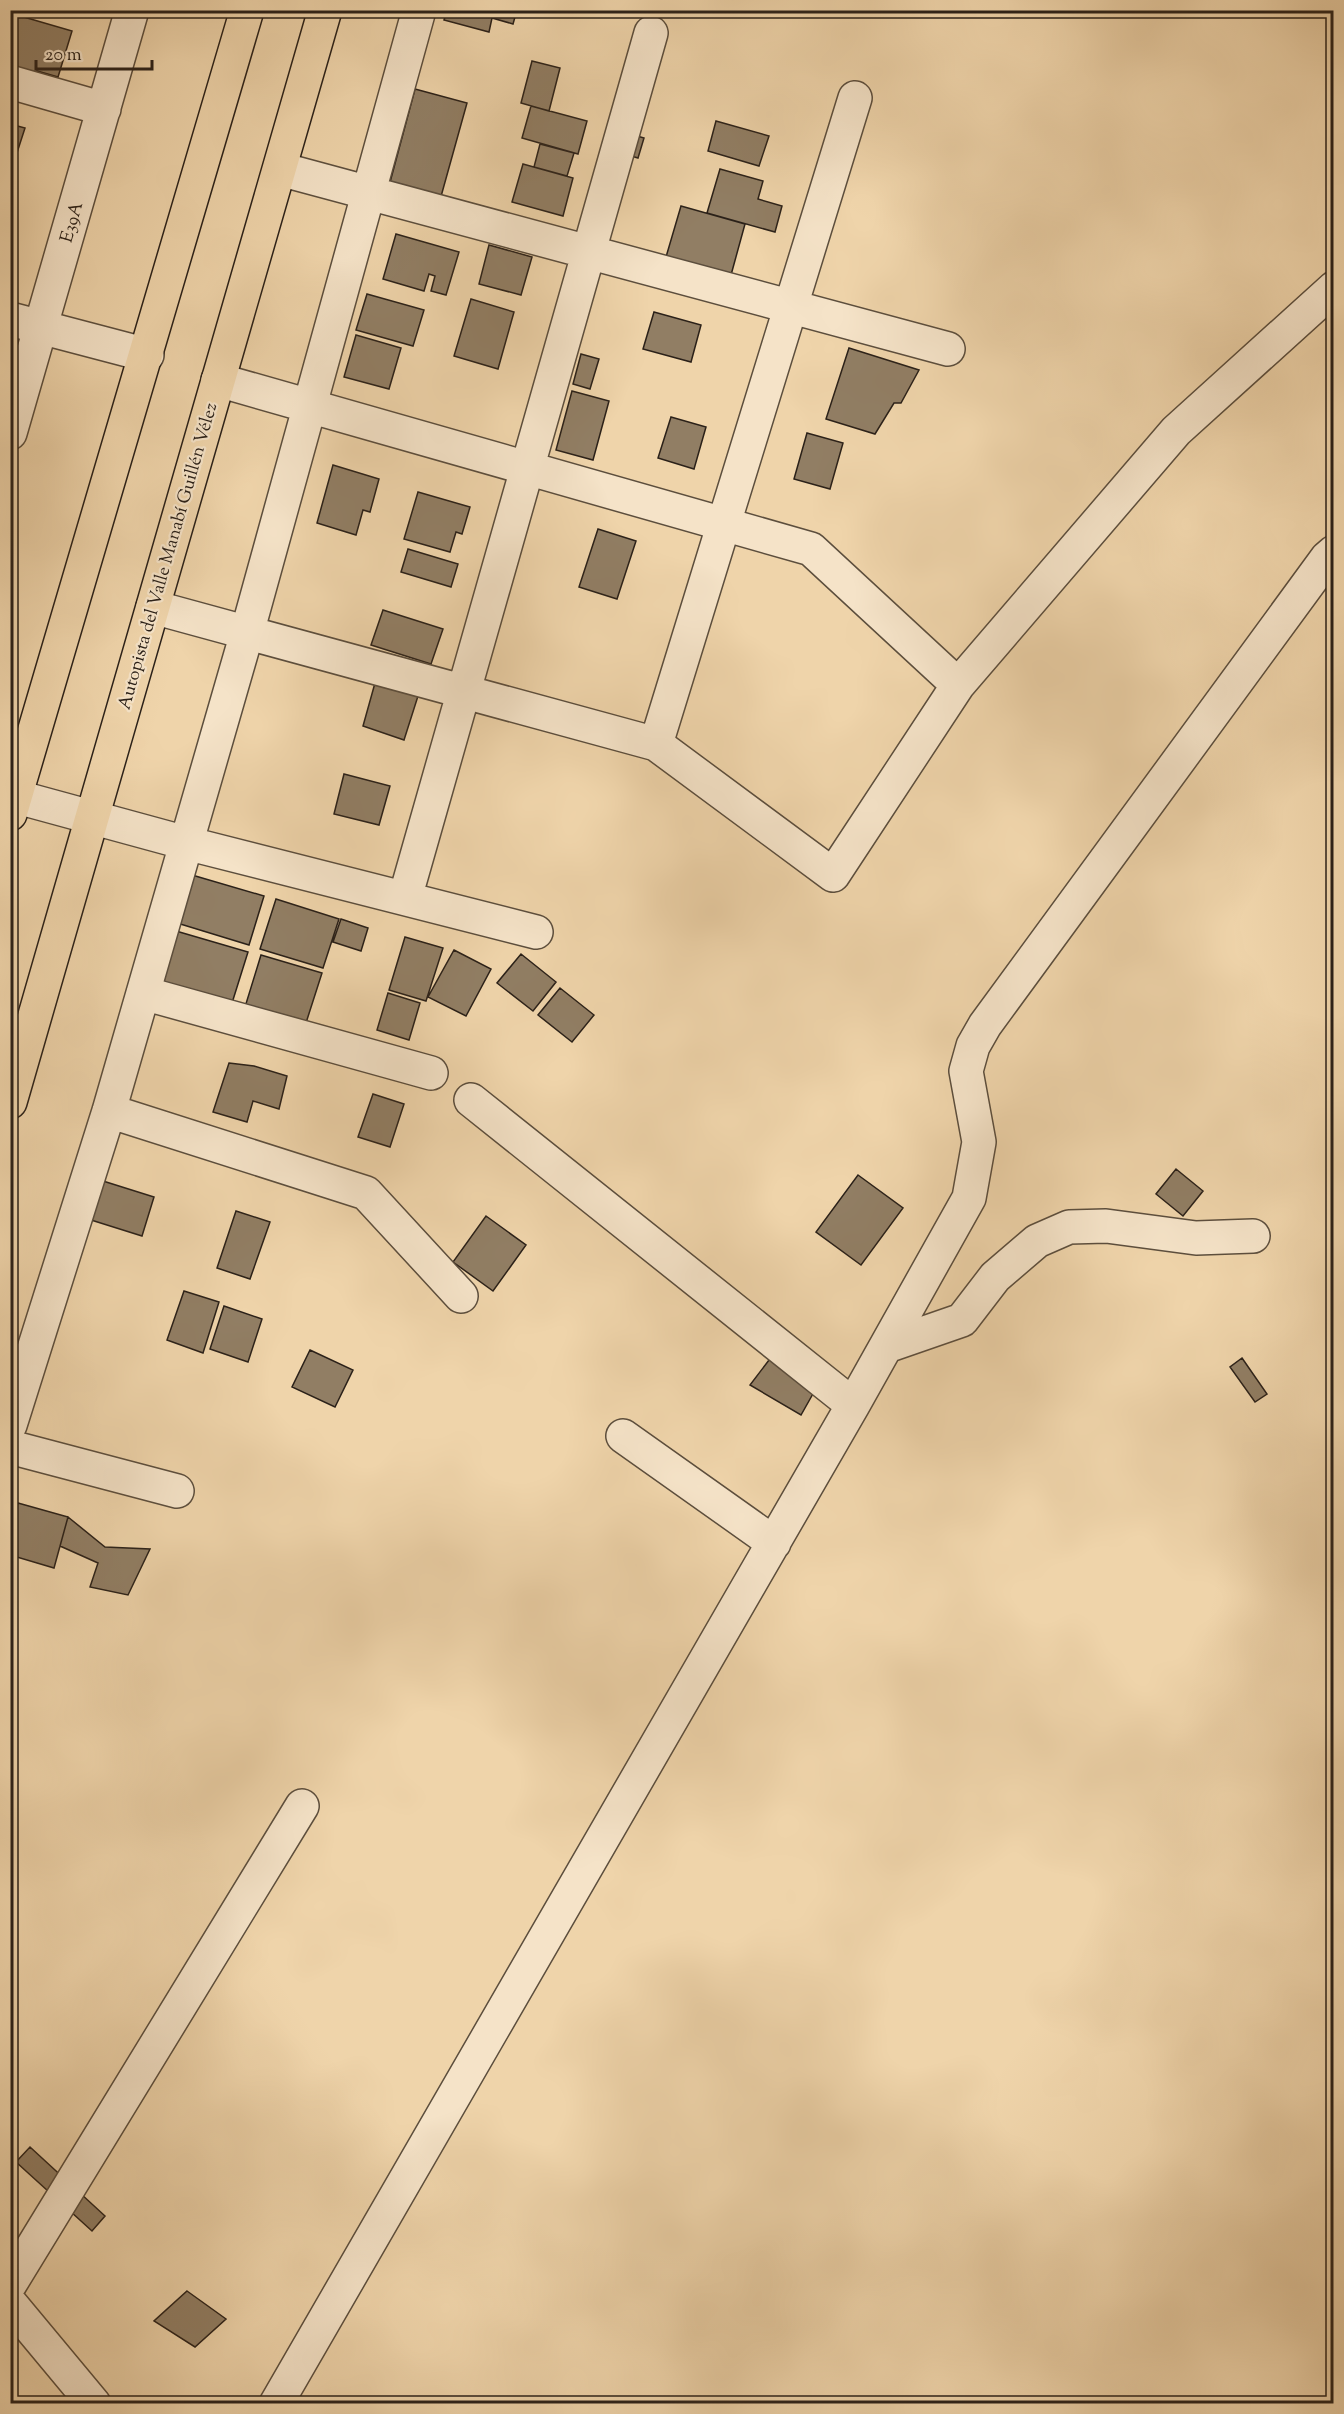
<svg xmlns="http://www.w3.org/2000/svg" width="1344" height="2414" viewBox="0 0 1344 2414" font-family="'Sorts Mill Goudy',serif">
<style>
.building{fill:#917e64;stroke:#2b2119;stroke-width:1.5}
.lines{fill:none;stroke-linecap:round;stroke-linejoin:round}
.minor-casing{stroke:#5c4e3d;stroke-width:36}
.major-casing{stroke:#2b2119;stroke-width:36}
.minor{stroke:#f5e3c8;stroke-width:33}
.major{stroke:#efd4aa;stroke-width:33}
.labels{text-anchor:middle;stroke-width:4.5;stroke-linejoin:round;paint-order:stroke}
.street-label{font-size:18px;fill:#2b2119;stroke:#f5e3c8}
</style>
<rect width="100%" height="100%" fill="#efd4aa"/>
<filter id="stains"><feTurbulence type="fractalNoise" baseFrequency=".00333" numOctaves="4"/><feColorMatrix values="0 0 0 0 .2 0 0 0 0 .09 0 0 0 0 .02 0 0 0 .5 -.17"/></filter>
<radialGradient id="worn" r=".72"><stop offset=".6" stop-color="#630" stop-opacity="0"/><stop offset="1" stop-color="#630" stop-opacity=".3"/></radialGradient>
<path class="building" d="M 447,10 L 517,10 L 513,24 L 492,18 L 489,32 L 444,20 Z
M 10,13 L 72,31 L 58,77 L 37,71 L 34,80 L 10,73 Z
M 532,61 L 560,68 L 549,111 L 521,103 Z
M 415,89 L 467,103 L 440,200 L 389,186 Z
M 531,106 L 587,121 L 578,154 L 522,138 Z
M 716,121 L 769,136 L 759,166 L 708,151 Z
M 10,124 L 25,128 L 13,165 L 10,164 Z
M 620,131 L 644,138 L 638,158 L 614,151 Z
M 540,144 L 574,153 L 567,176 L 534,167 Z
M 523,164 L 573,178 L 563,216 L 512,202 Z
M 720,169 L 763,181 L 758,199 L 782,206 L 775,232 L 707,213 Z
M 681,206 L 745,224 L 731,275 L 666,257 Z
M 396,234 L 459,252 L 446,295 L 431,291 L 435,276 L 429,274 L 424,291 L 383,279 Z
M 489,245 L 532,257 L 521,295 L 479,284 Z
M 367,294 L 424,310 L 413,346 L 356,330 Z
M 471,299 L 514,312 L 498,369 L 454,356 Z
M 654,312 L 701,325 L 691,362 L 643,349 Z
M 356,335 L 401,348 L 389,389 L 344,377 Z
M 849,348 L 919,370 L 901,403 L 894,403 L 875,434 L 826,419 Z
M 581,354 L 599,359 L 590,389 L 573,384 Z
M 572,391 L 609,401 L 593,460 L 556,450 Z
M 671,417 L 706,427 L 694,469 L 658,458 Z
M 807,433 L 843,443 L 830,489 L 794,479 Z
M 333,465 L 379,479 L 370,512 L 363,510 L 356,535 L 317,523 Z
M 418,492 L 470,507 L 462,534 L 456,532 L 450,552 L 404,539 Z
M 598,529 L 636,541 L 617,599 L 579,587 Z
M 408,549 L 458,564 L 451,587 L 401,572 Z
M 383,610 L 443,629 L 431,664 L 371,645 Z
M 375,683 L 418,696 L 404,740 L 363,726 Z
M 344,774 L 390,786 L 379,825 L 334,814 Z
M 192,875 L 264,896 L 249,945 L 177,923 Z
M 276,899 L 339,919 L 323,968 L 260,949 Z
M 341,919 L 368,928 L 361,951 L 333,942 Z
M 176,931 L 248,952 L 232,1003 L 161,982 Z
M 405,937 L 443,948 L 426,1001 L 389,990 Z
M 454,950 L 491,969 L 466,1016 L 428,997 Z
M 521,954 L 556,982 L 533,1011 L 497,983 Z
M 261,955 L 322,973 L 305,1026 L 245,1007 Z
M 560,988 L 594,1015 L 572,1042 L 538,1015 Z
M 388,993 L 420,1003 L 409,1040 L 377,1030 Z
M 229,1063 L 254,1066 L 287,1076 L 279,1109 L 253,1101 L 247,1122 L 213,1112 Z
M 373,1094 L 404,1104 L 390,1147 L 358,1137 Z
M 1176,1169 L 1203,1191 L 1183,1216 L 1156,1194 Z
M 858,1175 L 903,1208 L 861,1265 L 816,1232 Z
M 103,1181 L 154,1197 L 142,1236 L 91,1220 Z
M 236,1211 L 270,1222 L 250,1279 L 217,1268 Z
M 486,1216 L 526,1245 L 493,1291 L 453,1262 Z
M 184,1291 L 219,1302 L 203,1353 L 167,1340 Z
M 224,1306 L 262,1319 L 248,1362 L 210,1349 Z
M 782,1343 L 823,1376 L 801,1415 L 750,1385 Z
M 310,1350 L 353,1370 L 335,1407 L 292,1387 Z
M 1242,1358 L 1267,1394 L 1255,1402 L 1230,1367 Z
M 18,1503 L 68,1517 L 54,1568 L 10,1555 L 10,1531 Z
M 68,1517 L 105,1547 L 150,1549 L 128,1595 L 90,1587 L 98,1563 L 60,1546 Z
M 30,2147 L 105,2216 L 92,2231 L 16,2162 Z
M 187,2291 L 226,2319 L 195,2347 L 154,2321 Z"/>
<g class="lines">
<g class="minor-casing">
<path id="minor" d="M 10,82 L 104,109
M 280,169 L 948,349
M 10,319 L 147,355
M 218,380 L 811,549 L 958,685
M 10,433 L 132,10
M 153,607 L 656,744 L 833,875 L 958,685 L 1176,431 L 1334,288
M 656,744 L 855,98
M 10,795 L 186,843 L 536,932
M 405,898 L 651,33
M 143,993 L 431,1073
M 471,1100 L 853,1405
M 109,1111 L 366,1193 L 461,1296
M 887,1346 L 962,1320 L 995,1277 L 1037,1241 L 1069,1227 L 1106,1226 L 1196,1238 L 1253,1236
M 10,1425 L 109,1111 L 247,633 L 419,10
M 623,1436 L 774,1543
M 10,1447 L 177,1491
M 10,2284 L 302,1806
M 10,2303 L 94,2404
M 276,2404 L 853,1405 L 969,1198 L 979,1142 L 966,1071 L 973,1046 L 985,1025 L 1327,558 L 1334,552"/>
</g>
<g class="major-casing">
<path id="major" d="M 10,814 L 247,10
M 10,1102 L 325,10"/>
</g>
<use href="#minor" class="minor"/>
<use href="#major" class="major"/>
</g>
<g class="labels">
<g class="street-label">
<text transform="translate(71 222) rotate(-74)" y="6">E39A</text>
<text transform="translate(167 556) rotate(-74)" y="6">Autopista del Valle Manabí Guillén Vélez</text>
</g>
</g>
<rect width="1344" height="2414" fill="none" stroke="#efd4aa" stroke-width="36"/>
<rect x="12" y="12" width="1320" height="2390" fill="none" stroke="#2b2119" stroke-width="3"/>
<rect x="18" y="18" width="1308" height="2378" fill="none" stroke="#2b2119" stroke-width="1.5"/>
<path d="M36 60v9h116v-9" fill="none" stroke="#2b2119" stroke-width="3"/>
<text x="45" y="60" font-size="18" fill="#2b2119" stroke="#f5e3c8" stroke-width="4.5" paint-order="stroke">20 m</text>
<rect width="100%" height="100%" filter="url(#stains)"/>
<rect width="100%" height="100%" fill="url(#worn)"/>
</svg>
